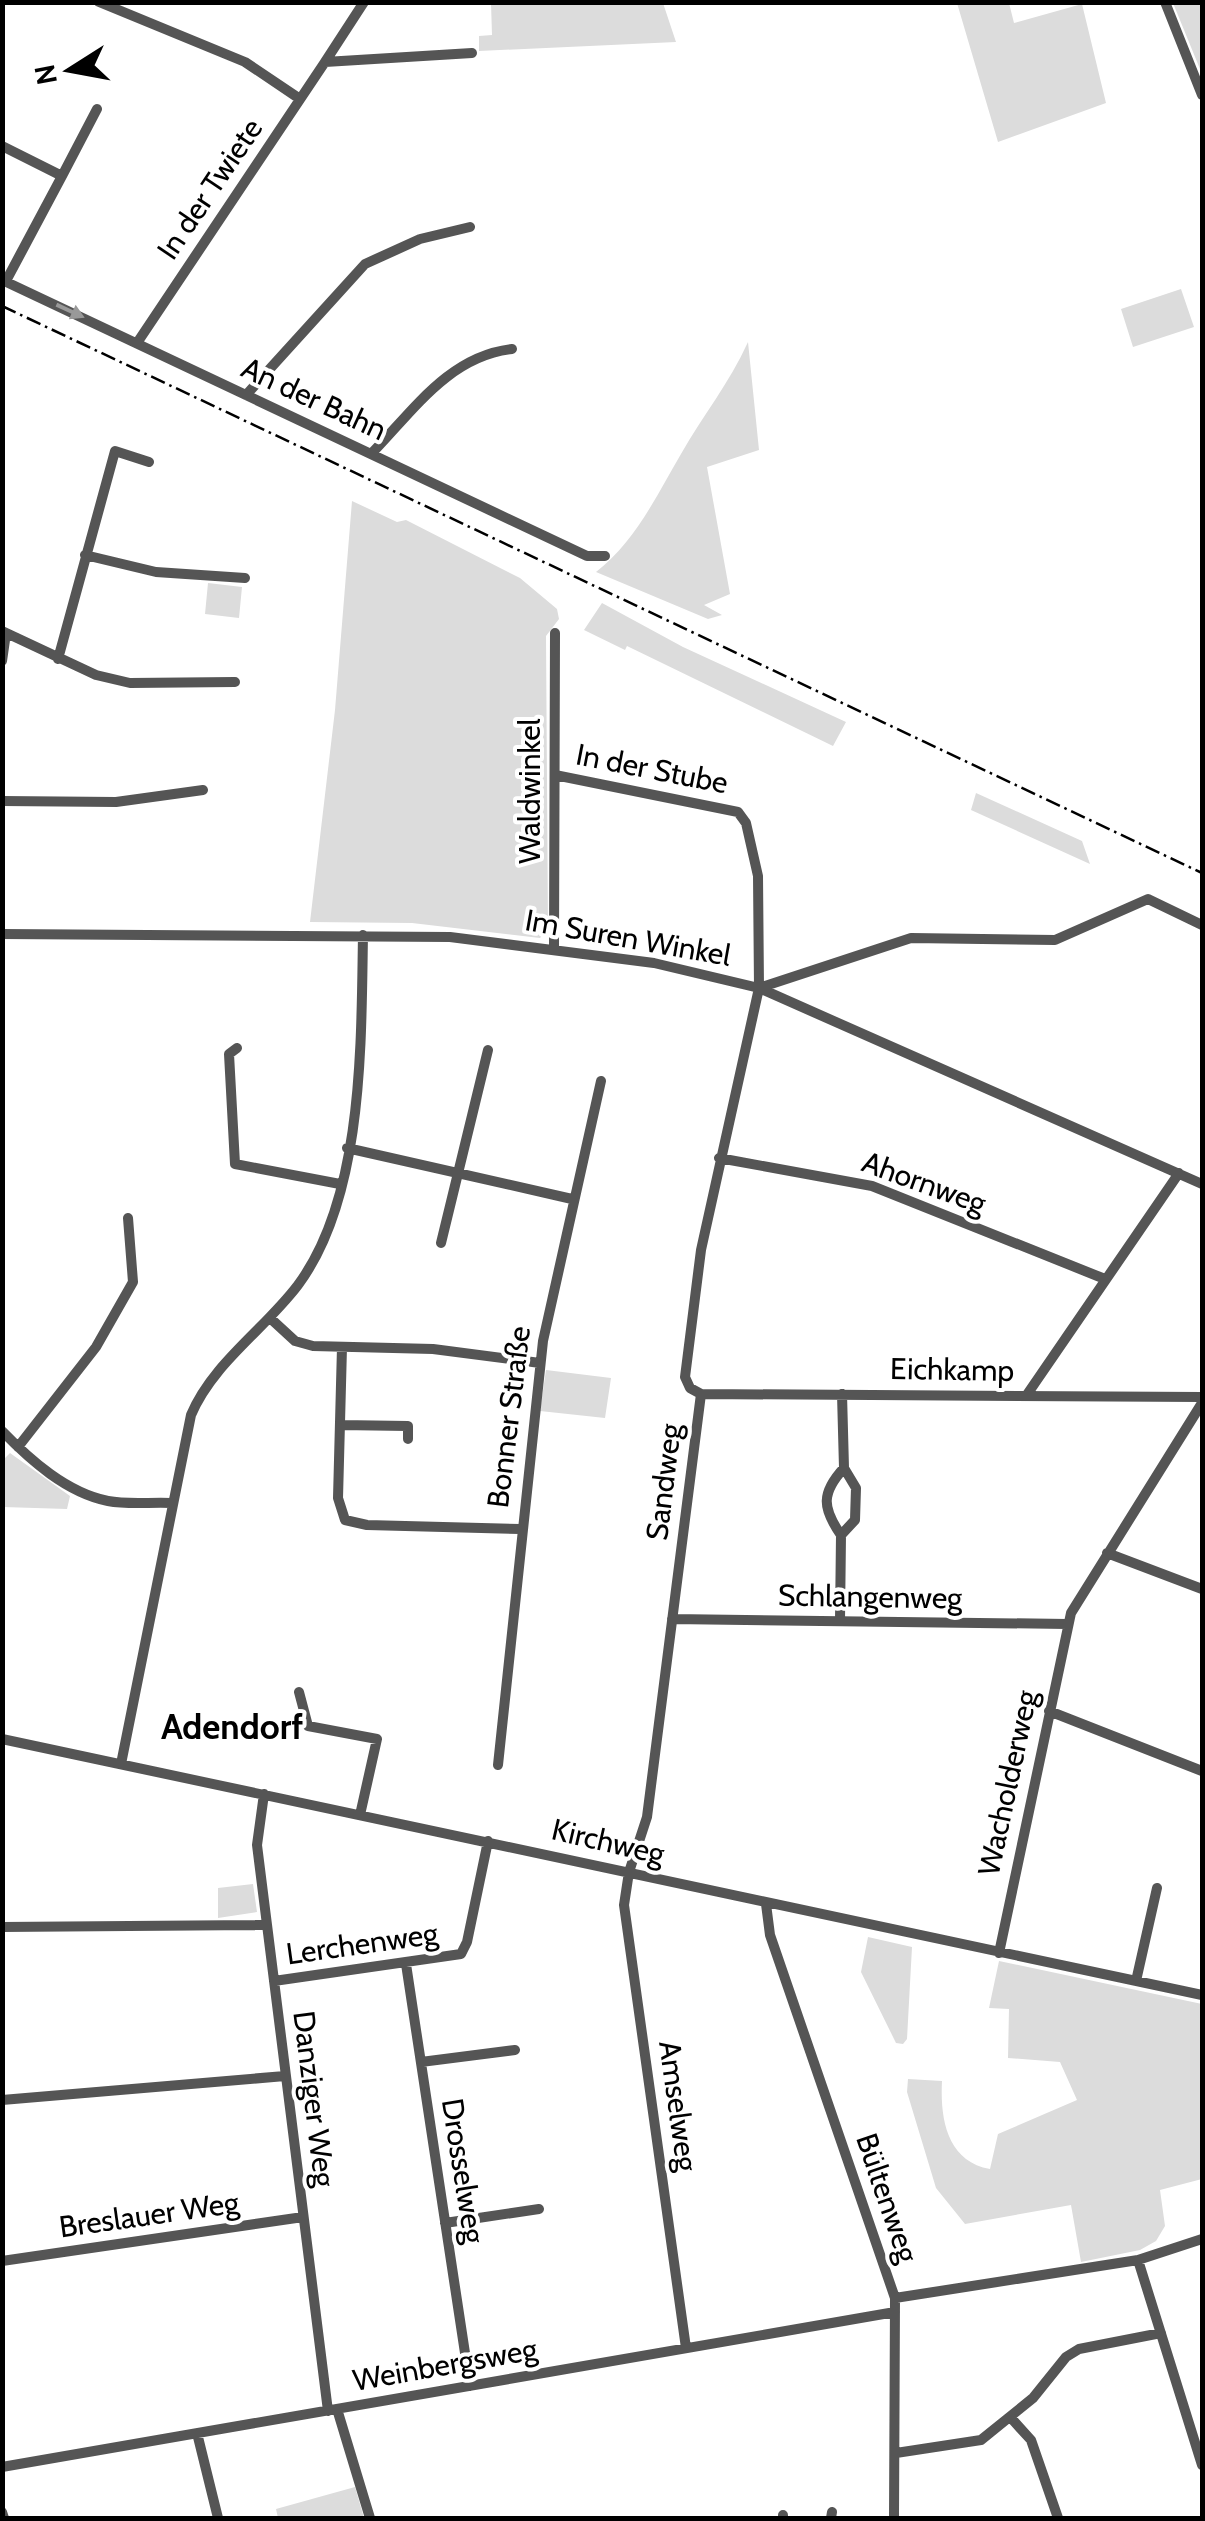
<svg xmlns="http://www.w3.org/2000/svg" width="1205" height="2521" viewBox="0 0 1205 2521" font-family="Cabin,sans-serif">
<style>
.green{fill:#dcdcdc}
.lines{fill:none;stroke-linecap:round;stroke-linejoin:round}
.minor{stroke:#555;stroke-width:10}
.rail{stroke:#000;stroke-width:2.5;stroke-dasharray:15 5 2.5 5;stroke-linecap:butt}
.oneway{fill:#999}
.labels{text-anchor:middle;stroke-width:8;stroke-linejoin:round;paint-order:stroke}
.street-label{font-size:30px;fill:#000;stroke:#fff}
.quarter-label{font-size:35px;font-weight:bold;fill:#000;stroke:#fff}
</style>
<rect width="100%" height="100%" fill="#fff"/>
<path class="green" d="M 663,3 L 676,42 L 479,51 L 479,36 L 492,35 L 491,3 Z
M 957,3 L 1009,3 L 1014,23 L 1082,4 L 1106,103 L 998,142 Z
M 1173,3 L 1202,3 L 1202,74 Z
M 1181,289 L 1194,327 L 1133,347 L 1121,309 Z
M 748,342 L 759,450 L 707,467 L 730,594 L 704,605 L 722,615 L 708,619 L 596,572 C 635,542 657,495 681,454 C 703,415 729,384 748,342 Z
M 352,501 L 397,522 L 406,520 L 520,578 L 557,609 L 559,619 L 546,636 L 548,928 L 540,938 L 412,923 L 310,922 L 335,710 Z
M 208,583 L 242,587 L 239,618 L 205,614 Z
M 602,603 L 683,647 L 846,722 L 833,746 L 627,646 L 625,650 L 584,630 Z
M 976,793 L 1082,841 L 1090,864 L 971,810 Z
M 546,1370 L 611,1378 L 605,1418 L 540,1411 Z
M 10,1453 L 70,1496 L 67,1509 L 3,1507 L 3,1460 Z
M 253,1884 L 257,1912 L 218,1918 L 218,1888 Z
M 868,1937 L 912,1947 L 907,2039 L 903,2044 L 896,2043 L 861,1972 Z
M 999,1961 L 1202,2004 L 1202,2179 L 1160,2190 L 1165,2226 L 1156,2241 L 1140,2250 L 1081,2262 L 1071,2205 L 965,2224 L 936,2188 L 907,2092 L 908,2079 L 942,2081 C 940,2119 947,2161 990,2169 L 998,2134 L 1077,2100 L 1060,2062 L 1008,2058 L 1009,2009 L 989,2008 Z
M 355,2487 L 364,2518 L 278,2518 L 276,2509 Z"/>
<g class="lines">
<path class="minor" d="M 99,2 L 245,62 L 300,99
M 1165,2 L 1202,95
M 325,62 L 364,2
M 2,146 L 62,176 L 6,281
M 62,176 L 97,109
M 2,280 L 587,556 L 605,556
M 137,343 L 325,62 L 472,53
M 246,395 L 365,264 L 420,239 L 470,227
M 371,454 C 413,411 449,356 512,349
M 85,555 L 156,572 L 245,578
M 2,631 L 96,675 L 130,683 L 235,682
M 58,659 L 115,451 L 149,462
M 2,661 L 6,633
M 555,775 L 738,812 L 746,823 L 758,876 L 759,988 L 701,1250 L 685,1377 L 690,1388 L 701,1394 L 647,1817 L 629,1872 L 624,1905 L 686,2348
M 2,801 L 116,802 L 203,790
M 2,934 L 450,937 L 654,963 L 759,988 L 1202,1184
M 554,949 L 555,633
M 759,988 L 911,938 L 1055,940 L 1148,899 L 1202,925
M 237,1048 L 229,1054 L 235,1164 L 340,1184
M 347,1148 L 572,1199
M 719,1158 L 872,1186 L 1105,1279
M 441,1243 L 488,1050
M 270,1318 L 295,1341 L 313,1346 L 433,1349 L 540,1363
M 342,1347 L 338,1498 L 345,1520 L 367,1525 L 520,1529
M 701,1394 L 1202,1397
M 1026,1396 L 1179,1173
M 340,1425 L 408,1426 L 408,1439
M 2,1431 C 30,1460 67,1493 108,1501 C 128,1505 150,1502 171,1503
M 18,1447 L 96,1347 L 133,1282 L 128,1218
M 841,1535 C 822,1508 821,1493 844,1468
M 1107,1553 L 1202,1589
M 672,1619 L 1067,1624
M 840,1620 L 841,1535 L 855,1520 L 856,1488 L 844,1468 L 842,1394
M 299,1692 L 308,1726 L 377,1739 L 360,1815
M 1049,1711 L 1202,1771
M 2,1739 C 403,1824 802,1912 1202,1995
M 121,1764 L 191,1415 C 213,1363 264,1330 298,1285 C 364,1196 361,1043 363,935
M 498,1765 L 543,1341 L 601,1081
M 264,1794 L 257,1845 L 328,2411
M 766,1904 L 770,1935 L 895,2298 L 894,2518
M 2,1927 L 266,1925
M 999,1953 L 1071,1613 L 1202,1403
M 406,1964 L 470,2386
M 274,1981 L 461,1954 L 467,1942 L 488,1841
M 1136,1981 L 1157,1888
M 421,2062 L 515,2050
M 2,2100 L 285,2076
M 445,2223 L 539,2209
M 1138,2260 L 1202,2465
M 2,2261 L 303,2217
M 895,2298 L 1138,2260 L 1202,2239
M 337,2409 L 370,2518
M 1011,2418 L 1031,2440 L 1058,2518
M 197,2433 L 218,2518
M 896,2453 L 981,2440 L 1033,2398 L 1066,2357 L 1079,2349 L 1161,2333
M 2,2467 L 895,2312
M 2,2512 L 4,2518
M 783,2515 L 783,2518
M 831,2518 L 832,2512"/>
<path class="rail" d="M 2,306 L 1202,873"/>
</g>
<defs><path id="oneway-solid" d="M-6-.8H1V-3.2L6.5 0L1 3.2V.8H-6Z" transform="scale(2.5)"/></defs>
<use class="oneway" href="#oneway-solid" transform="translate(70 311) rotate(25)"/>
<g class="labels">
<g class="street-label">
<text transform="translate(210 189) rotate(-56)" y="10">In der Twiete</text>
<text transform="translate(314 399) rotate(25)" y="10">An der Bahn</text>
<text transform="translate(652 769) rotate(11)" y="10">In der Stube</text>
<text transform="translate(530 791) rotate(-90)" y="10">Waldwinkel</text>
<text transform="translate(628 938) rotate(10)" y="10">Im Suren Winkel</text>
<text transform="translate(924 1183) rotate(20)" y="10">Ahornweg</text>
<text transform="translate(952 1370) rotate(1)" y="10">Eichkamp</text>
<text transform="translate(509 1417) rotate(-83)" y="10">Bonner Straße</text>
<text transform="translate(664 1482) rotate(-83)" y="10">Sandweg</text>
<text transform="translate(870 1597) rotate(1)" y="10">Schlangenweg</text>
<text transform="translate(1008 1783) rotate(-78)" y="10">Wacholderweg</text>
<text transform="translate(608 1842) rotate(13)" y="10">Kirchweg</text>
<text transform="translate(362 1944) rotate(-8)" y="10">Lerchenweg</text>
<text transform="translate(314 2099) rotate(83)" y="10">Danziger Weg</text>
<text transform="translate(678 2106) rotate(82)" y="10">Amselweg</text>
<text transform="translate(463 2171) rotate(81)" y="10">Drosselweg</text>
<text transform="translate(887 2198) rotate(71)" y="10">Bültenweg</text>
<text transform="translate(149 2215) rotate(-8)" y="10">Breslauer Weg</text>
<text transform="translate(445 2365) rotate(-10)" y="10">Weinbergsweg</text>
</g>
<g class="quarter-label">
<text x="232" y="1739">Adendorf</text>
</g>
</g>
<rect width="1205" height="2521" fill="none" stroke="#000000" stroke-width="10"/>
<g transform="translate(70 70) rotate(259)" stroke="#ffffff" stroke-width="8" paint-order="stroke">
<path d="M0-8L18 38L0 25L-18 38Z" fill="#000000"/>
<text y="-15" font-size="28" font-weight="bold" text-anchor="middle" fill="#000000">N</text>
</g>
</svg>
